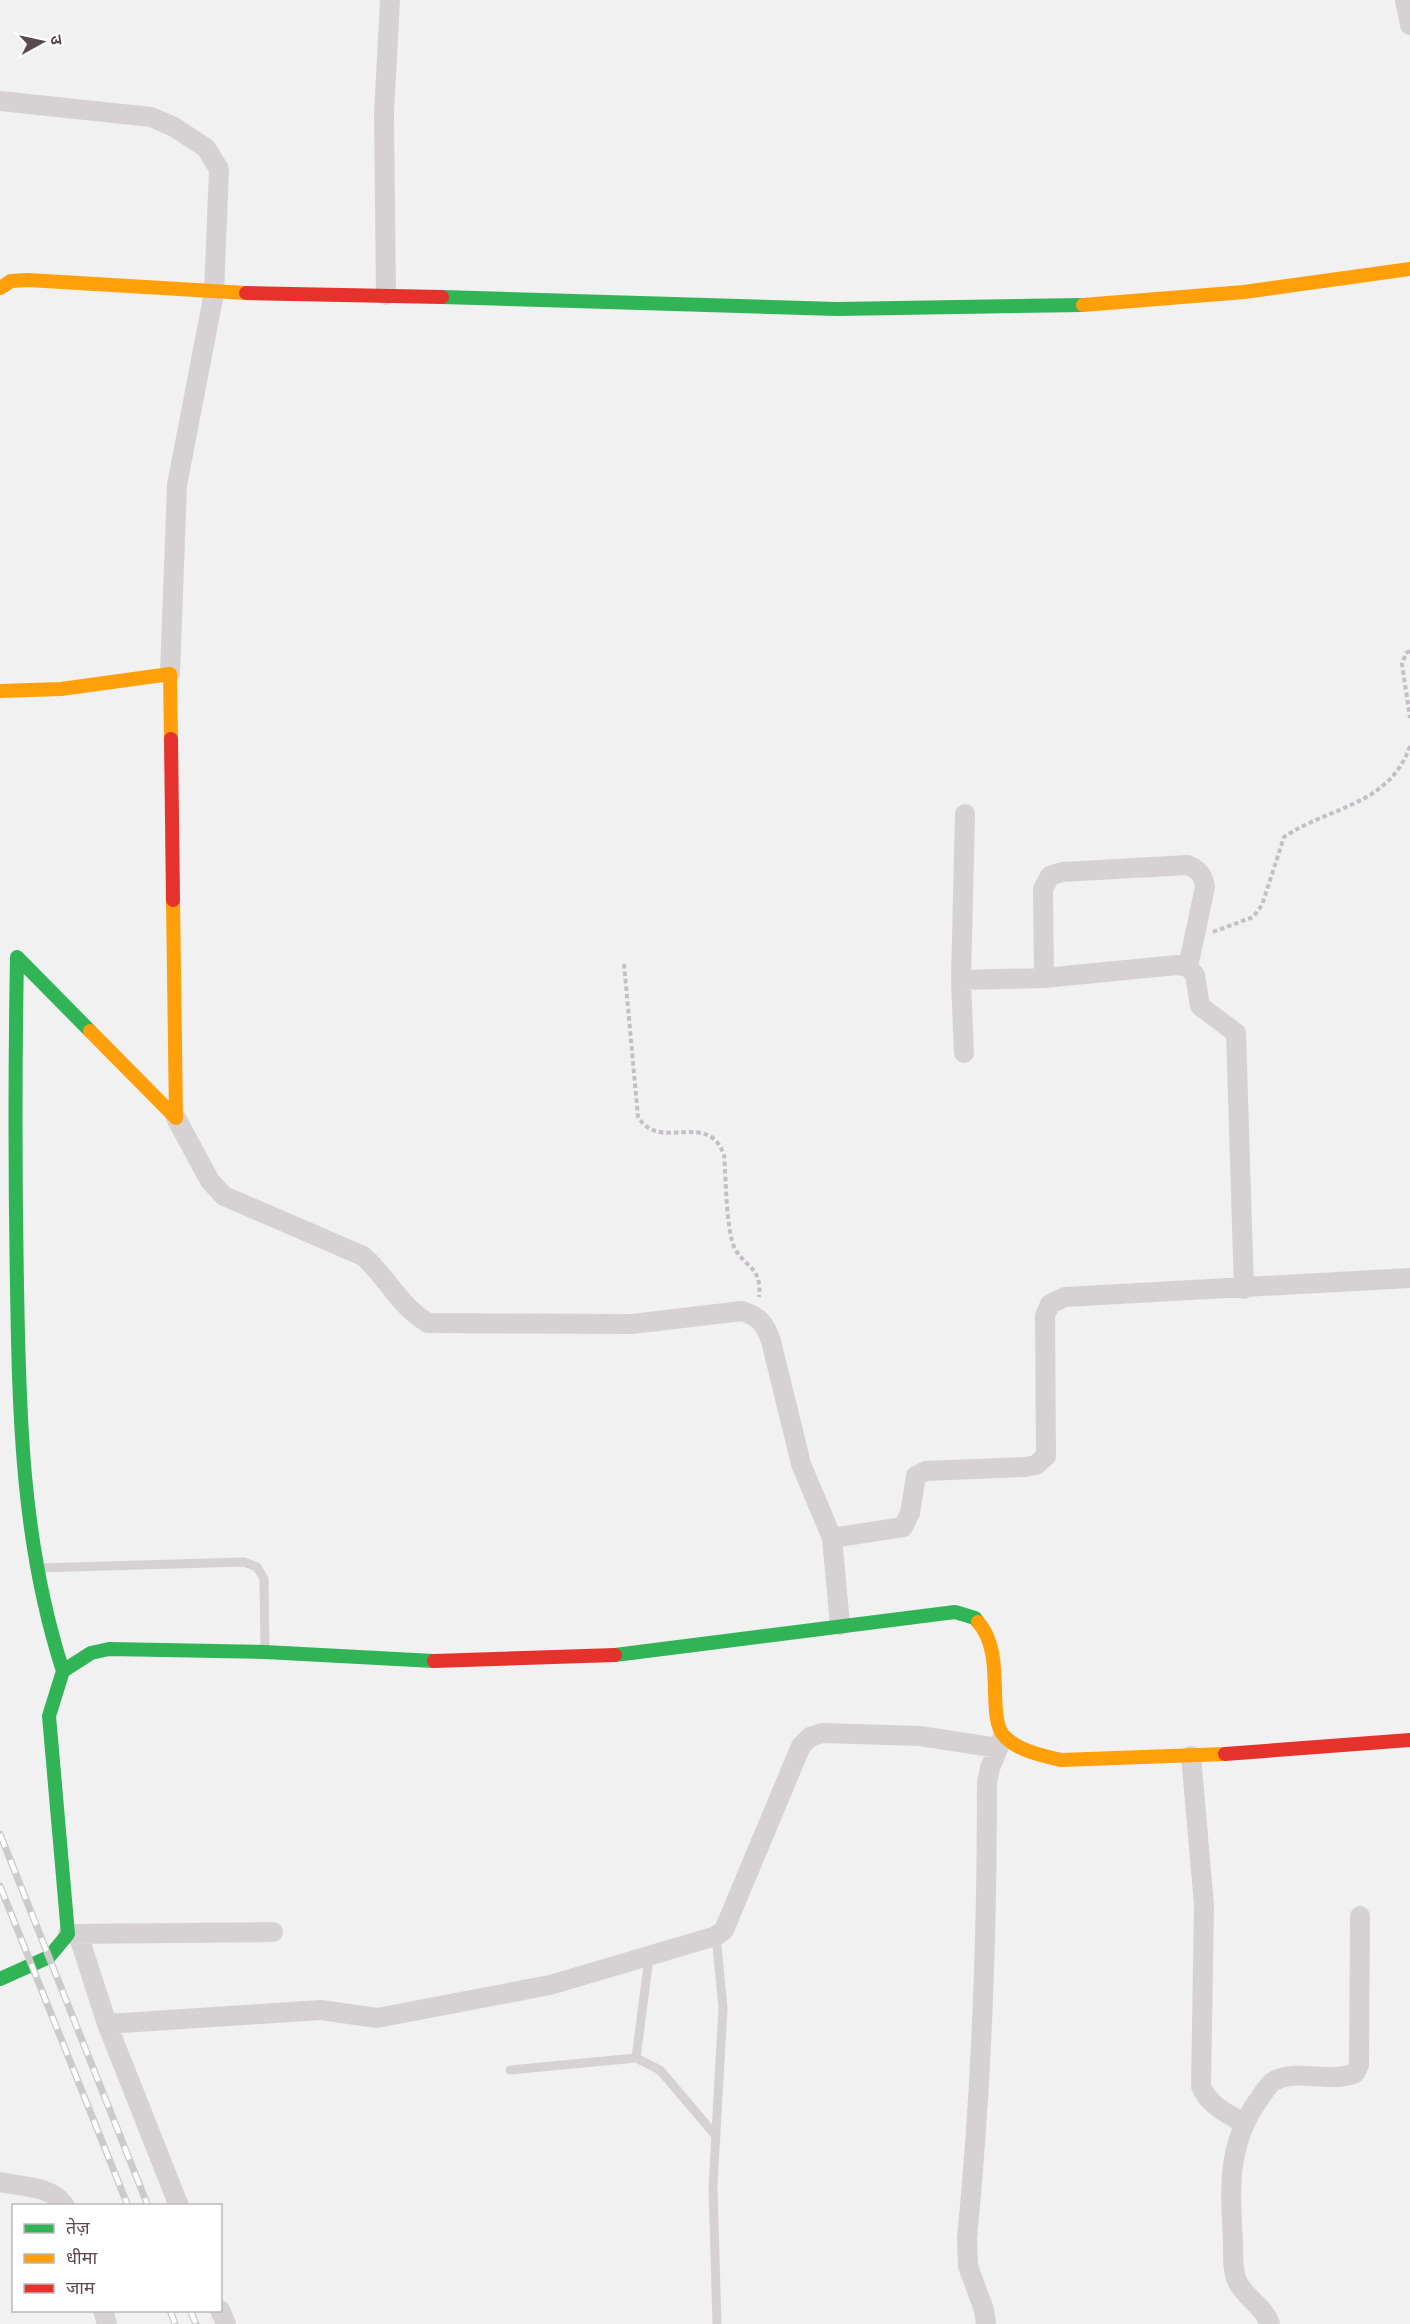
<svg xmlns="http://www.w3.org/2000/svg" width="1410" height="2324" viewBox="0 0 1410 2324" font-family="'Sofia Sans Condensed','Noto Sans Devanagari',sans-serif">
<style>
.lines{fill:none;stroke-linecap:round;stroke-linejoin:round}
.path{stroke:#c5bec7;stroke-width:4;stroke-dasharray:4.5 3;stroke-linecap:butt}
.lane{stroke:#d6d2d3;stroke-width:9}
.street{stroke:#d6d2d3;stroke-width:20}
.fast{stroke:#30b455;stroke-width:14}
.slow{stroke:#ff9f0a;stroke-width:14}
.jam{stroke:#e5322d;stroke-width:14}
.rail-casing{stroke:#cccacb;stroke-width:7}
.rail{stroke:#fff;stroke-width:4.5;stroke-dasharray:14;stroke-linecap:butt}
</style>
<rect width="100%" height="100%" fill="#f1f1f1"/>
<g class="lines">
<path class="path" d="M 1410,651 L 1406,653 L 1402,664 L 1410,718
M 1213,932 L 1253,917 L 1262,905 L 1284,837 C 1330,806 1389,806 1410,746
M 624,964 L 638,1117 C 660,1153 708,1109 724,1155 C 726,1176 726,1232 735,1249 C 747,1269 762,1267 759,1297"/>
<path class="lane" d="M 37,1568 L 244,1562 L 257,1567 L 264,1579 L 265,1648
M 716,1936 L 723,2008 L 713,2186 L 717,2324
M 636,2058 L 649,1958
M 510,2070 L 636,2058 L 660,2070 L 716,2136"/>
<path class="street" d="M 1405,0 L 1410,25
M 0,101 L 151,117 L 174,127 L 206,148 L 219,169 L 214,293 L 177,485 L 170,674
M 386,295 L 384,114 L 390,0
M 1044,978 L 1043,889 L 1050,876 L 1062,872 L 1188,865 C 1199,870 1203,875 1205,887 L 1188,967
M 961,980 L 1044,978 L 1177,965 L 1188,967 L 1195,975 L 1200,1006 L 1236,1033 L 1244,1289
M 964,1053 L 961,980 L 965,814
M 176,1118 L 210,1181 L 224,1196 L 363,1256 C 387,1277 400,1307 428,1323 L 632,1324 L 742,1311 C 760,1317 765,1324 771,1341 L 801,1464 L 832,1538 L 840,1625
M 832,1538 L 903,1527 L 910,1513 L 916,1476 L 926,1471 L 1025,1467 L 1036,1465 L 1046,1456 L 1045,1316 L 1050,1304 L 1065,1297 L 1410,1278
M 1191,1756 L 1204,1905 L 1201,2086 C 1208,2105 1227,2113 1243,2123
M 68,1934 L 273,1932
M 78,1934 L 107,2024 L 179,2206
M 107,2024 L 321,2010 L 377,2018 L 550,1985 L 716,1936 L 724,1930 L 801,1746 L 810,1737 L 822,1733 L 920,1736 L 998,1748
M 0,2182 C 22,2187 51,2185 65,2206
M 103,2310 L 107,2324
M 220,2310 L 226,2324
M 986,2324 L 984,2310 L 968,2266 L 967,2238 C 982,2086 987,1934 987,1782 L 990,1768 L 1002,1739
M 1270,2324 C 1264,2306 1245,2298 1237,2281 C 1232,2269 1233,2252 1233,2240 C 1230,2189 1227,2146 1257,2102 C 1262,2096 1267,2085 1274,2081 C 1298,2068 1330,2084 1355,2073 L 1359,2065 L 1360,1916"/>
<path class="fast" d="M 442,297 L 837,309 L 1083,305
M 615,1655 L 955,1612 L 975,1618 L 978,1622
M 63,1671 C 22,1545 19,1416 17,1285 C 15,1175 15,1066 17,957 L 90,1031
M 0,1979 L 49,1957 L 68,1934 L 49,1716 L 63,1671 L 91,1653 L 109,1649 L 265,1652 L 434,1661"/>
<path class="slow" d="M 0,288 L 11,281 L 28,280 L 246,293
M 1083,305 L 1244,292 L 1410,269
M 0,691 L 61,689 L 170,674 L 171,739
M 90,1031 L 176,1118 L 173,900
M 978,1622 C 1007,1654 985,1718 1005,1737 C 1019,1751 1043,1756 1061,1760 L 1225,1754"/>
<path class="jam" d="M 246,293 L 442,297
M 171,739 L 173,900
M 434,1661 L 615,1655
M 1225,1754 L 1410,1740"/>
<g class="rail-casing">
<path id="rail" d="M 0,1834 L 148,2206
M 0,1886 L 128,2206
M 170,2310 L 175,2324
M 190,2310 L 196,2324"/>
</g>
<use href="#rail" class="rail"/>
</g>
<rect x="12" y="2204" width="210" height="108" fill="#ffffff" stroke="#bdb6ba" stroke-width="1.5"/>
<rect x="24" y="2224" width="30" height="9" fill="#30b455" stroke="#bdb6ba" stroke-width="1.5"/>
<text x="66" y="2234" font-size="18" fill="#5b4952">तेज़</text>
<rect x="24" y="2254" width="30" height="9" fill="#ff9f0a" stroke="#bdb6ba" stroke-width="1.5"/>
<text x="66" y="2264" font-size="18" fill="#5b4952">धीमा</text>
<rect x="24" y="2284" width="30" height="9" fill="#e5322d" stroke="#bdb6ba" stroke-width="1.5"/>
<text x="66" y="2294" font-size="18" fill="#5b4952">जाम</text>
<g transform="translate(42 42) rotate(82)" stroke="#ffffff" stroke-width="4.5" paint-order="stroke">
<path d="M0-4.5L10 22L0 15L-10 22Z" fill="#5b4952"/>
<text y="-9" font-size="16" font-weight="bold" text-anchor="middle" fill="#5b4952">उ</text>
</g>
</svg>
